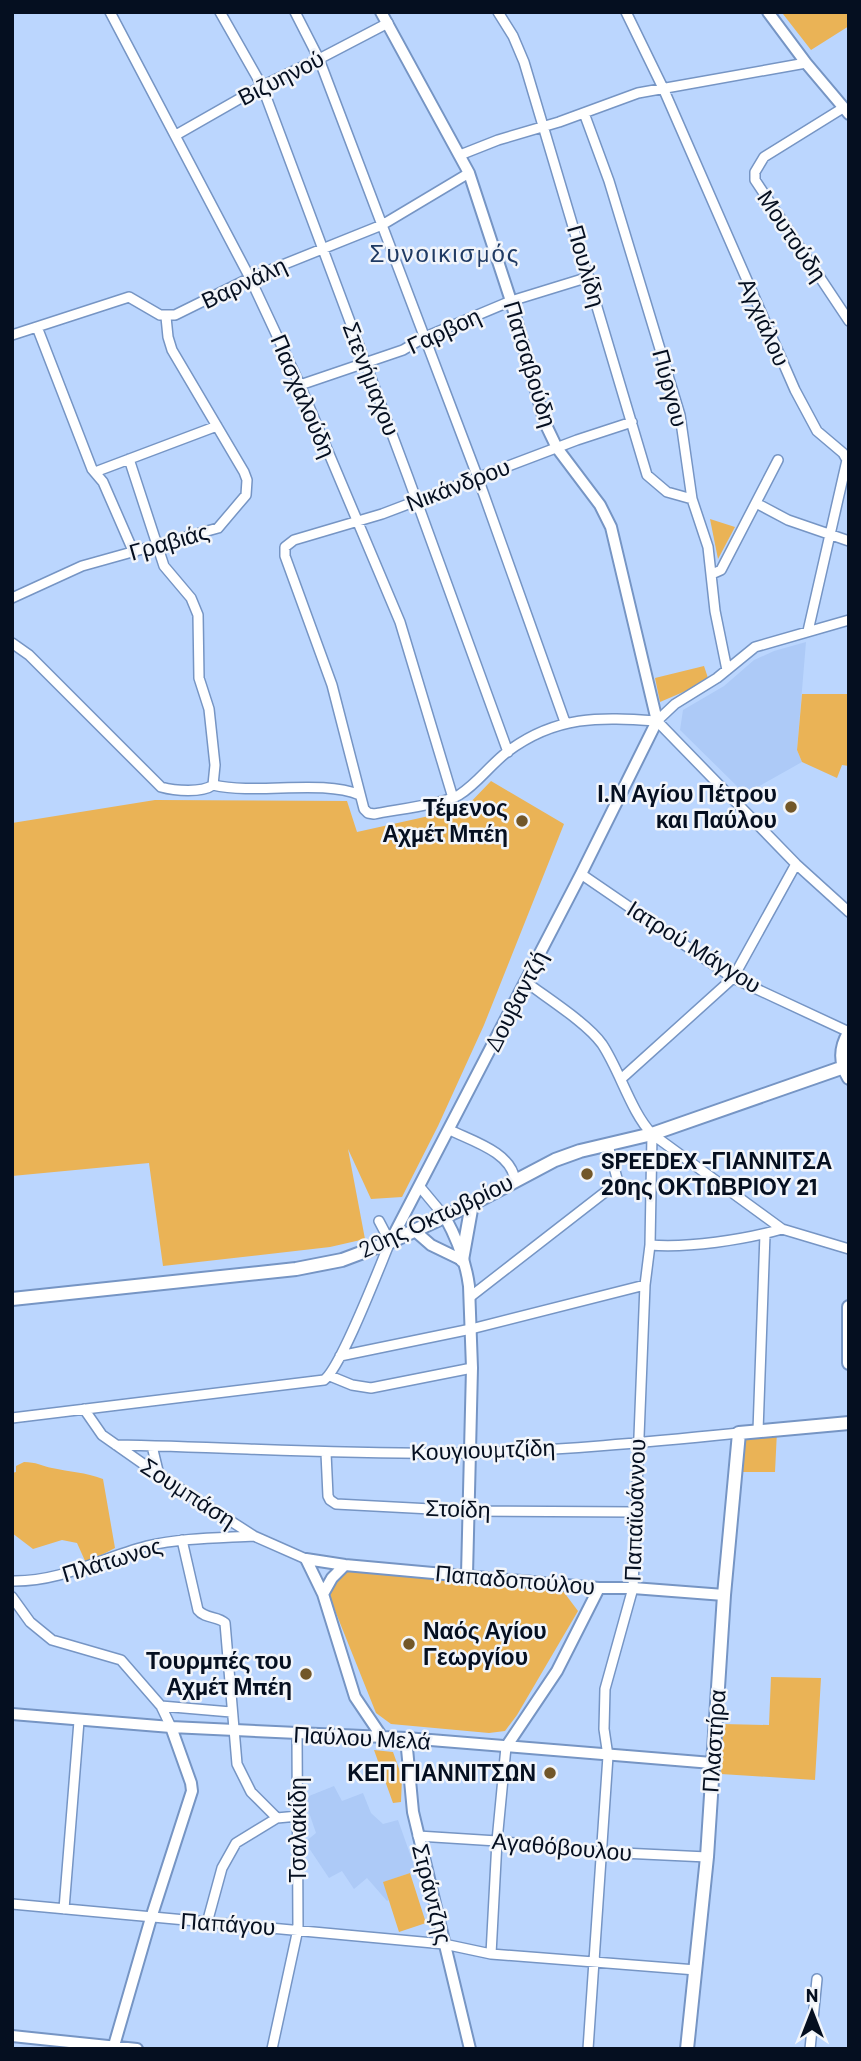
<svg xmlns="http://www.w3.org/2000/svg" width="861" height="2061" viewBox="0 0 861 2061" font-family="Barlow,sans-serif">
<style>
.built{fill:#adcaf7}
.green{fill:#eab356}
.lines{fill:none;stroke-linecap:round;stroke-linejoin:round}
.minor-casing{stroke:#7695c4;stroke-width:12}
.tertiary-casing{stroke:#7695c4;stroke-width:14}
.secondary-casing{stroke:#7695c4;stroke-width:16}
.minor{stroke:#fff;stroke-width:9}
.tertiary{stroke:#fff;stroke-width:10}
.secondary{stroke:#fff;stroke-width:12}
.poi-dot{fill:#725729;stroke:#f2f5fa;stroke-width:2.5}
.labels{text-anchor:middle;stroke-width:5;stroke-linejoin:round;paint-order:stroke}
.street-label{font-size:23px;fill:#050f20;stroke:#f2f5fa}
.poi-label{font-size:23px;font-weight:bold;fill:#050f20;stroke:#f2f5fa;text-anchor:end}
.neighbourhood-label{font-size:24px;letter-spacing:2px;fill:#1f3a63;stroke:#f2f5fa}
</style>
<rect width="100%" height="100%" fill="#bbd6fe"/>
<path class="built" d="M 806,642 L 797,750 L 802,762 L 754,789 L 748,797 L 680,730 L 683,710 L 724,686 L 754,660 L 774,651 Z
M 334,1786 L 342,1801 L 363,1793 L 371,1813 L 383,1824 L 398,1820 L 416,1871 L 384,1882 L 389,1900 L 387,1901 L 367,1878 L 354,1889 L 342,1871 L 329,1878 L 305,1842 L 316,1833 L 304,1798 Z"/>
<path class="green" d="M 787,12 L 849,12 L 849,26 L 811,50 L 783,14 Z
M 710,519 L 735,527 L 718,559 Z
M 704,666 L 709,681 L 660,702 L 655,678 Z
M 849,667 L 849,766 L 842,765 L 837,778 L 802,762 L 797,750 L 802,694 L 847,694 Z
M 491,781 L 564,824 L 484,1025 L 438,1126 L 402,1197 L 371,1199 L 348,1149 L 365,1239 L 330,1247 L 163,1266 L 149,1163 L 12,1176 L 12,823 L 155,800 L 347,801 L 357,832 L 465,808 Z
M 743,1431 L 777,1431 L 775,1472 L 741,1472 Z
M 24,1462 C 36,1462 42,1466 52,1468 C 70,1472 85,1472 103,1479 L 115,1548 L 86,1563 L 77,1543 L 62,1540 L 33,1549 L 12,1533 L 12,1473 L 16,1472 L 16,1466 Z
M 349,1568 L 560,1587 L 578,1611 L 517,1715 L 505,1731 L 489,1733 L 391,1724 L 376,1713 L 328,1593 Z
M 771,1677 L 821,1678 L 815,1780 L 721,1774 L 723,1724 L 769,1725 Z
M 374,1750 L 393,1752 L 402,1777 L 401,1802 L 393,1803 Z
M 410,1873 L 426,1923 L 399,1932 L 383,1882 Z"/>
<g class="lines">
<g class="minor-casing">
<path id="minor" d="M 110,12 L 250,278 L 300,385 L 400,622 L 453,798
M 220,12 L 262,86 L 408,477 L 508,752
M 295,12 L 319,59 L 478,478 L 565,722
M 498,12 L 513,36 L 524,62 L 647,475 L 667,492 L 692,499
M 626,12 L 663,88 L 795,390 L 817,431 L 843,453 L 847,460 L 808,631
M 843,108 L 764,157 L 755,172 L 755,180 L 849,321
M 584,113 L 609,181 L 680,415 L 692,499 L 708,547 L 715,611 L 727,670
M 176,135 L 262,86 L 319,59 L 388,23
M 460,155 L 498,140 L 559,122 L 638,93 L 806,63
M 37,327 L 92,469 L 103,482 L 134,553
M 12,335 L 129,297 L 160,315 L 175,315 L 250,278 L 382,225 L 469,173
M 300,385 L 403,350 L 425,337 L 511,301 L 589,277
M 632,422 L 577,440 L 382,514 L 294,540 L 285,547 L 285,556 L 332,685 L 364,809 L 368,813 L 374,814 C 392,810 445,804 459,795 C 477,784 490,765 507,752 C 556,715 600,717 657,721 L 796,864 L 849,912
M 95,472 L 217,426
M 756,503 L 788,520 L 849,541
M 712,574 L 721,570 L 778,460
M 12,598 L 82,566 L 218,528 L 246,495 L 247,480 L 244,472 L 172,350 L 168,337 L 166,317
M 12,643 L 29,655 L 161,787 C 175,791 202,793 213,785 L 215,765 L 209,709 L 199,678 L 198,615 L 191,598 L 164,566 L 129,459
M 657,721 L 675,704 L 717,678 L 755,647 L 849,620
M 213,785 C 258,795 321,779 360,795
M 581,874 L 733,978 L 849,1032
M 526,982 C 547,998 587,1023 602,1044 C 620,1071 631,1112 652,1134 L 782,1229 L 849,1249
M 621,1079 L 733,978 L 796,864
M 450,1130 C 472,1141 511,1152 515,1180
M 420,1187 L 445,1217
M 650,1245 C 688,1248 744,1240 782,1229
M 470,1297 L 618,1182 L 608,1145
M 340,1356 L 471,1329 L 645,1285
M 330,1376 L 352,1385 L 371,1388 L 472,1368
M 84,1409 L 102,1435 L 159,1475 L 254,1536 L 306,1559
M 12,1418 L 324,1380 C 341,1368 379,1268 390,1242 L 379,1221
M 758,1431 L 765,1234
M 116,1445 C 233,1447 350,1455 468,1453 C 558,1451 649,1442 739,1433
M 152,1446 L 159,1475
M 326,1453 L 328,1496 L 330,1500 L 336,1504 L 469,1511 L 635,1512
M 182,1540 L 198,1610 C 205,1619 218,1616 225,1623 L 237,1764 L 251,1792 L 277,1818
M 12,1581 C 62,1582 100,1558 147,1546 C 181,1538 218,1538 254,1536
M 12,1597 L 30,1622 L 52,1640 L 121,1660 L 161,1706 L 171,1727
M 161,1706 L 231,1712
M 418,1836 L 497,1841 L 601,1852 L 707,1857
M 12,1904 L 444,1944 L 491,1954 L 696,1970
M 64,1909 L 79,1721
M 207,1923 L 222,1868 L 236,1843 L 277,1818 L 298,1816
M 491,1954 L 497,1841 L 506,1747
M 272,2049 L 298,1929 L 297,1735
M 588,2049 L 608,1756 L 604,1729 L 605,1689 L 633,1588 L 645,1285 L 650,1245 L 652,1134
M 810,2049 L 817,1979"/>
</g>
<g class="tertiary-casing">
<path id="tertiary" d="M 381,12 L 469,173 L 511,301 L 545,423 L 557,448 L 600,505 L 611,527 L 657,721 L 581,874 L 390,1242
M 768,12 L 806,63 L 849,114
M 445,1217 C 456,1237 466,1263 469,1286 L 472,1368 L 467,1575
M 415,1231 L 431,1245 L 462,1260
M 306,1559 L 345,1565 L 599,1588 L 633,1588 L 724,1595
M 306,1559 L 323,1594 L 355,1697 L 382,1737
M 323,1594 L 332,1578 L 345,1565
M 12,1714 L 171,1727 L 406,1738 L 712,1763
M 406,1738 L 413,1812 L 470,2049
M 506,1747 L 557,1671 L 599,1588
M 12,2036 L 137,2049
M 113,2049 L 151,1918 L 192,1791 L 191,1783 L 171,1727"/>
</g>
<g class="secondary-casing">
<path id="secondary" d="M 849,1033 C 840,1048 840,1063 849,1078
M 462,1260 L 472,1204
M 12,1299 L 296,1269 L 342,1260 L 390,1242 L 472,1204 L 555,1160 L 580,1151 L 652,1134 L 844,1067
M 849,1307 L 849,1363
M 687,2049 L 707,1857 L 724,1595 L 739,1433 L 849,1423"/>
</g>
<use href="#minor" class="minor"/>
<use href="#tertiary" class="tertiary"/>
<use href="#secondary" class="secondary"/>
</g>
<g class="poi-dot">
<circle cx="791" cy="807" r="7"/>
<circle cx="522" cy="821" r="7"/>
<circle cx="587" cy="1174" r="7"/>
<circle cx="409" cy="1644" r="7"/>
<circle cx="306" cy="1674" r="7"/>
<circle cx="550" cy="1773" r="7"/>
</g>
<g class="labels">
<g class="street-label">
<text transform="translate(281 78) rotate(-27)" y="8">Βιζυηνού</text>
<text transform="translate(792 236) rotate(56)" y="8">Μουτούδη</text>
<text transform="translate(586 266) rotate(74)" y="8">Πουλίδη</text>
<text transform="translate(244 283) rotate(-25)" y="8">Βαρνάλη</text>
<text transform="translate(764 322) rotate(66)" y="8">Αγχιάλου</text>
<text transform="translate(444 331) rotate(-25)" y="8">Γαρβοη</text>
<text transform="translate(530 364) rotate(73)" y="8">Πατσαβούδη</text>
<text transform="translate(371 379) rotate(69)" y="8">Στενήμαχου</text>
<text transform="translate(670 388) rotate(75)" y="8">Πύργου</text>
<text transform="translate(303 396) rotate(67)" y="8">Πασχαλούδη</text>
<text transform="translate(458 485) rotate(-21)" y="8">Νικάνδρου</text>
<text transform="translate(169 542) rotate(-16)" y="8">Γραβιάς</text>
<text transform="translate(694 947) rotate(32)" y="8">Ιατρού Μάγγου</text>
<text transform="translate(516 1001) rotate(-63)" y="8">Δουβαντζή</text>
<text transform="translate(436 1216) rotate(-25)" y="8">20ης Οκτωβρίου</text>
<text transform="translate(483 1450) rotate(-2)" y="8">Κουγιουμτζίδη</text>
<text transform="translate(188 1493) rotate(33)" y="8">Σουμπάση</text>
<text transform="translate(458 1509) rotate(2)" y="8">Στοίδη</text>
<text transform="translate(635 1510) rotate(-88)" y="8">Παπαϊωάννου</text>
<text transform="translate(112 1560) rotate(-17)" y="8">Πλάτωνος</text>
<text transform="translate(515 1580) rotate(5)" y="8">Παπαδοπούλου</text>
<text transform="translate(362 1738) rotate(3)" y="8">Παύλου Μελά</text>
<text transform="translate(714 1741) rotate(-86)" y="8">Πλαστήρα</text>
<text transform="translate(298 1830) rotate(-90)" y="8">Τσαλακίδη</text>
<text transform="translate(562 1847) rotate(5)" y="8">Αγαθόβουλου</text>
<text transform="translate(432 1894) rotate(76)" y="8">Στράντζης</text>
<text transform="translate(228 1924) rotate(4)" y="8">Παπάγου</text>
</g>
<g class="poi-label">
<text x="777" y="802">Ι.Ν Αγίου Πέτρου<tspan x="777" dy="26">και Παύλου</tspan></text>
<text x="508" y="816">Τέμενος<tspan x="508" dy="26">Αχμέτ Μπέη</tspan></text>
<text x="601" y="1169" text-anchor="start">SPEEDEX -ΓΙΑΝΝΙΤΣΑ<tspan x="601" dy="26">20ης ΟΚΤΩΒΡΙΟΥ 21</tspan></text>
<text x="423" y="1639" text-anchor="start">Ναός Αγίου<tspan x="423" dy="26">Γεωργίου</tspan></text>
<text x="292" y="1669">Τουρμπές του<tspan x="292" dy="26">Αχμέτ Μπέη</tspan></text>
<text x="536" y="1781">ΚΕΠ ΓΙΑΝΝΙΤΣΩΝ</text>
</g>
<g class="neighbourhood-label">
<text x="445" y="262">Συνοικισμός</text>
</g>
</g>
<rect width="861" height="2061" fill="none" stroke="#050f20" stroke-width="28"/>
<g transform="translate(812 2012)" stroke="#f2f5fa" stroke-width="5" paint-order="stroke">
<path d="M0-5L12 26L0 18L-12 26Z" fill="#050f20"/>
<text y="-10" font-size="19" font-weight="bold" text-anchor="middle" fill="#050f20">N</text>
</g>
</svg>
